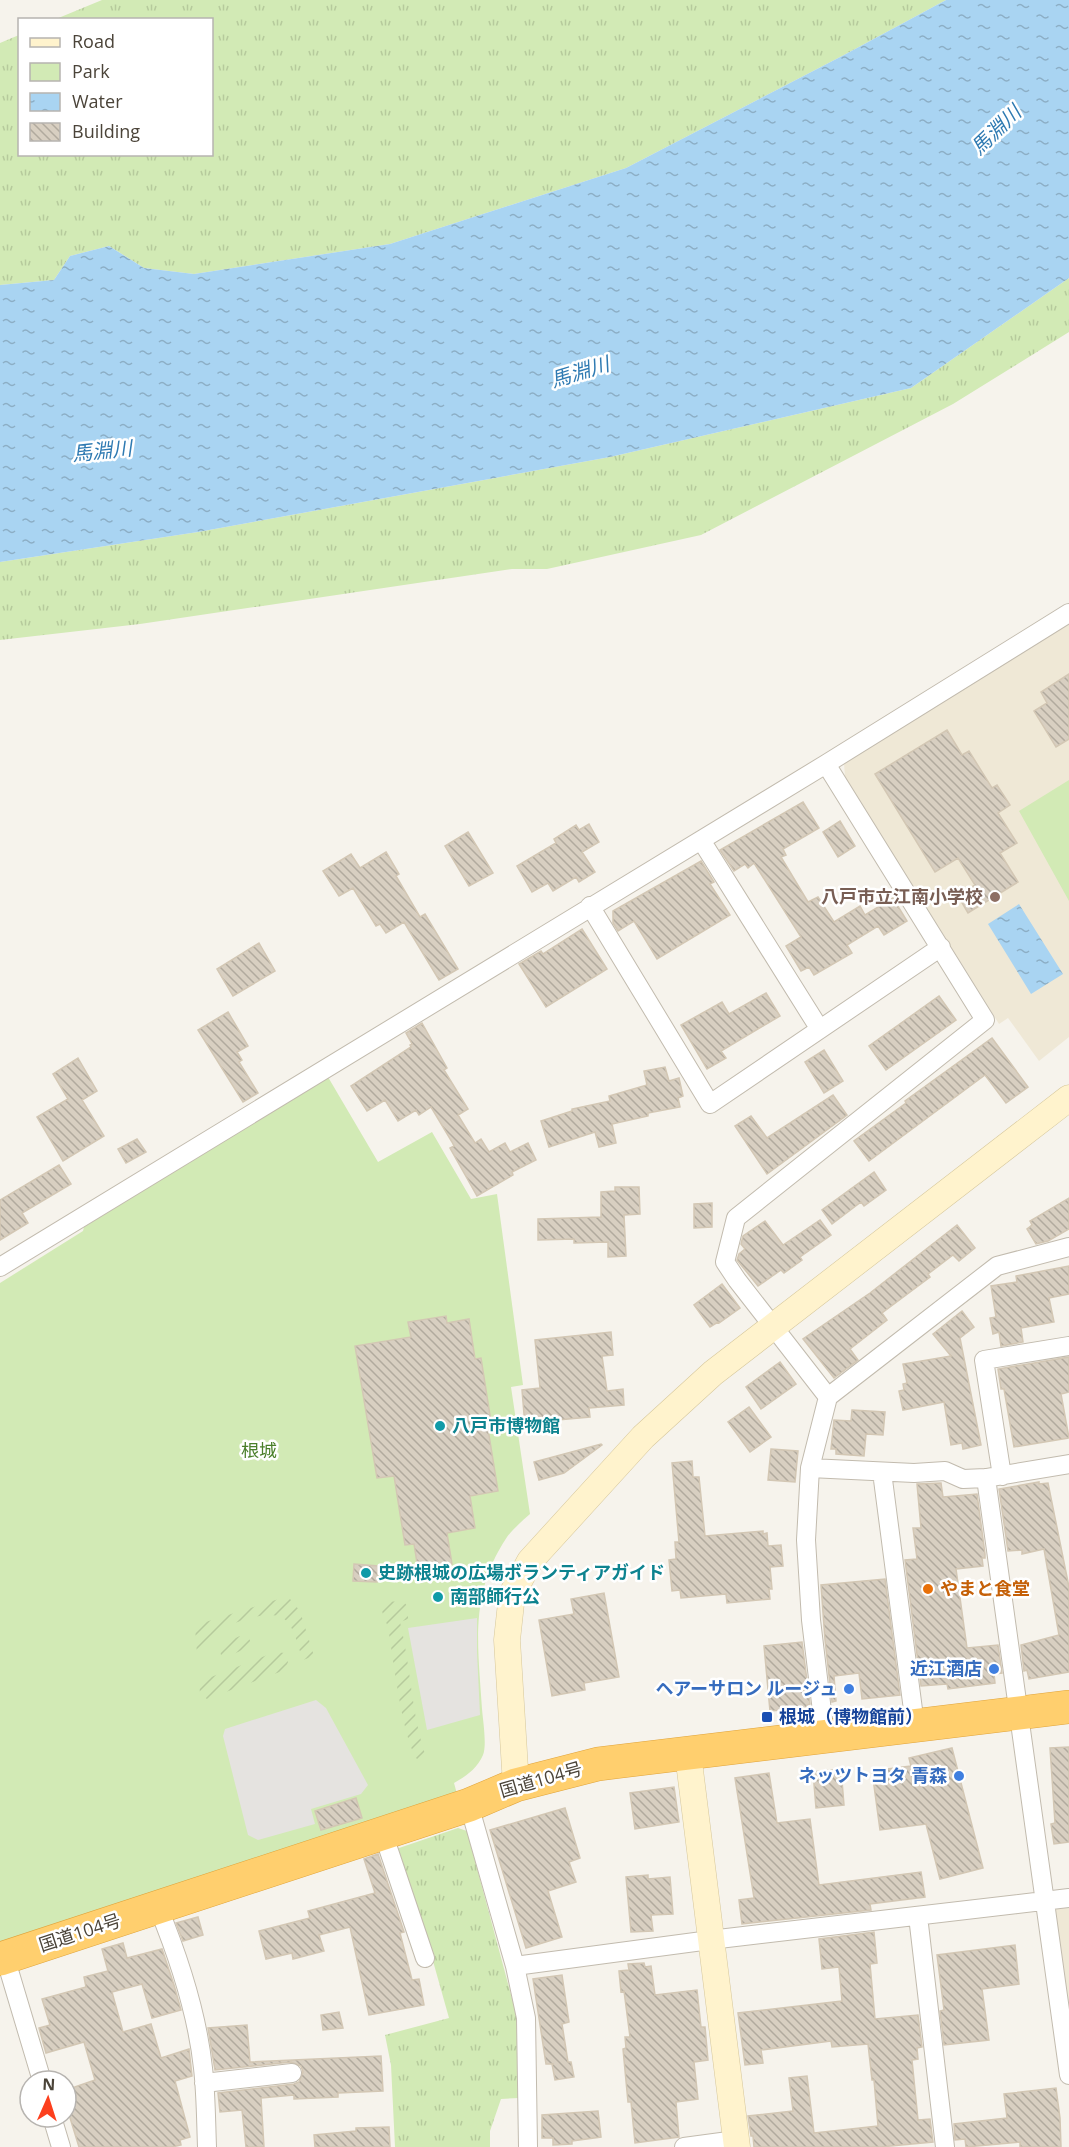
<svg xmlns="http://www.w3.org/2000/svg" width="1069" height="2147" viewBox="0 0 1069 2147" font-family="'Open Sans','Noto Sans JP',sans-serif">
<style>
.education{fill:#efe8d6}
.grass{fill:url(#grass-tufts)}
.park{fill:#d2eab5}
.garden{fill:url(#garden-furrows)}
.parking{fill:#e5e3e0}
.water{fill:url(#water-ripples)}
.building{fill:url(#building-back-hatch);stroke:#d3c7b4;stroke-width:1.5}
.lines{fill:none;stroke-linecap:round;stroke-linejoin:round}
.street-casing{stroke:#c2bbae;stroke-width:20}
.secondary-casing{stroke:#d6c79b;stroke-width:27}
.highway-casing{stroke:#e0a43c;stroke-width:34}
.street{stroke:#fff;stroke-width:18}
.secondary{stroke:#fff3cd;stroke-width:26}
.highway{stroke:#ffcf6e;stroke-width:33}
.education-dot{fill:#8d6e63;stroke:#fff;stroke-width:2}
.culture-dot{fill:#0f9aa8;stroke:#fff;stroke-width:2}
.food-dot{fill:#e8710a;stroke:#fff;stroke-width:2}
.shop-dot{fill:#3f7fe0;stroke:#fff;stroke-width:2}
.transit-dot{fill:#1a4fb4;stroke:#fff;stroke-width:2}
.labels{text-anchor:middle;stroke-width:5;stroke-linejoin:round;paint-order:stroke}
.education-label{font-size:18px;font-weight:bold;fill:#785e54;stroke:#fff;text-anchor:end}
.culture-label{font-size:18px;font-weight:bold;fill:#0d838f;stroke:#fff;text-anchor:start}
.park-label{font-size:18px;fill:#4a7f2a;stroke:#fff}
.food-label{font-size:18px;font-weight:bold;fill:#c56008;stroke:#fff;text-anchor:start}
.shop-label{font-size:18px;font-weight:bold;fill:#366cbe;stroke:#fff;text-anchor:end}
.transit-label{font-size:18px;font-weight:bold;fill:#164399;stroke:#fff;text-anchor:start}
.street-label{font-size:18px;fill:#4b4439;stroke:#fff}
.water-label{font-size:20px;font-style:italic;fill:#2e7ab2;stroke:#fff}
</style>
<defs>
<pattern id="grass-tufts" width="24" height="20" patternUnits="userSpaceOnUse" patternTransform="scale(1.5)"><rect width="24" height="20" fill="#d2eab5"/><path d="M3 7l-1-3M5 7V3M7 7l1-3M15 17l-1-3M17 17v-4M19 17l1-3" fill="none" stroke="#b6ca9c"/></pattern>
<pattern id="garden-furrows" width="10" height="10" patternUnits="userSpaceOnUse" patternTransform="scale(1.5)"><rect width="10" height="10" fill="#d2eab5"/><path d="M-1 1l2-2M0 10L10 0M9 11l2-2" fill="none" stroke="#b6ca9c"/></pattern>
<pattern id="water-ripples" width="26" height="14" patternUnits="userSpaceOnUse" patternTransform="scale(1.5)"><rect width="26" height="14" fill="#a9d4f2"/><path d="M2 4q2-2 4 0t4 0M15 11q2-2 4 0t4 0" fill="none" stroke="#8caec5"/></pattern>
<pattern id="building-back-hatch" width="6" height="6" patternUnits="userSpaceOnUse" patternTransform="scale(1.5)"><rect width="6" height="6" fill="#d8cfc1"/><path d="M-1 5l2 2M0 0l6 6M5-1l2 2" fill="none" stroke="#b1aa9e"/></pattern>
</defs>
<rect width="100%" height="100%" fill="#f6f3ec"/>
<path class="education" d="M 1069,624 L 1069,1037 L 1039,1061 L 1008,1018 L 999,1024 L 845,777 L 844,763 Z
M 1069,1898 L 1069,2075 L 1046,1901 Z"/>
<path class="grass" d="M 102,0 L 946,0 L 844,55 L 626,168 L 390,244 L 194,274 L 144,268 L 109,246 L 70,256 L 54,280 L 0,285 L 0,43 L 19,35 L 20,154 L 212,154 L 212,20 L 56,19 Z
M 1069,278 L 1069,332 L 953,404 L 701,535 L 547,569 L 512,569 L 140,624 L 0,640 L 0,562 L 198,532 L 610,457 L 911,388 Z
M 458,1828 L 467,1831 L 517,2017 L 519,2098 L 501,2099 L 490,2131 L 490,2147 L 395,2147 L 391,2065 L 385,2035 L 449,2018 L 431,1954 L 396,1849 Z"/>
<path class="park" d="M 1069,780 L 1069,901 L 1019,811 Z
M 328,1077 L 378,1162 L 432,1132 L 471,1199 L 497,1194 L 523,1385 L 511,1387 L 530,1514 C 522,1521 513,1529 507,1537 C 469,1594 478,1645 482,1709 C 483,1721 487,1745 483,1755 C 477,1769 466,1776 454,1783 L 457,1794 L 0,1942 L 0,1283 L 83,1231 L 84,1227 Z"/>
<path class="garden" d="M 282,1598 L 290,1599 L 300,1611 L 314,1656 L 303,1660 C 298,1648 295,1626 283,1618 C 267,1608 226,1625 212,1635 C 206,1640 202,1648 197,1654 L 195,1628 L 196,1625 Z
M 382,1601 L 404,1602 L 408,1607 L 408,1619 L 400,1622 C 411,1667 411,1713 426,1757 L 425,1762 L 421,1763 C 403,1751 393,1653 388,1628 C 386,1619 379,1610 382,1601 Z
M 240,1636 L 248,1636 L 251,1643 L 249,1647 L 229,1656 L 221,1655 L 219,1647 L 221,1644 Z
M 275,1652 L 285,1653 L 288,1662 L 285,1670 L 207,1699 L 200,1694 L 199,1680 L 206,1679 Z"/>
<path class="parking" d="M 477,1618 L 477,1652 L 480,1715 L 427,1730 L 408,1628 Z
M 316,1700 L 326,1708 L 368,1785 L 361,1794 L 311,1809 L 315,1824 L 258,1840 L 248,1835 L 223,1736 L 225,1729 Z"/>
<path class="water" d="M 946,0 L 1069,0 L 1069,278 L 911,388 L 610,457 L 198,532 L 0,562 L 0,285 L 54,280 L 70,256 L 109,246 L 144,268 L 194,274 L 390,244 L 626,168 L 844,55 Z
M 1019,904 L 1063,974 L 1031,994 L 988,924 Z"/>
<path class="building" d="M 1069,674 L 1069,739 L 1056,747 L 1034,711 L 1047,703 L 1041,692 Z
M 947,730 L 962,755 L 969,751 L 992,788 L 997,785 L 1010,805 L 998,813 L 1017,843 L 1000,853 L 1018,882 L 968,913 L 958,896 L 975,885 L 958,858 L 935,872 L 875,774 Z
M 803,802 L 819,828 L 783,849 L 786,855 L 781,857 L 808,902 L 818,897 L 834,922 L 860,906 L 865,915 L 893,898 L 907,921 L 884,935 L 878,926 L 847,945 L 852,953 L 814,975 L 809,967 L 801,971 L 786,946 L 801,937 L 754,863 L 748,868 L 745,864 L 734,871 L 720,850 Z
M 840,821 L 855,846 L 838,857 L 823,832 Z
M 589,824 L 599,842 L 582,852 L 595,872 L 579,882 L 576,877 L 553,891 L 548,883 L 532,892 L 517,866 L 556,843 L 554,839 L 576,825 L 579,830 Z
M 468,832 L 493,873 L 469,886 L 445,846 Z
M 386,852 L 399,874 L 396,876 L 420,917 L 425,914 L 458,969 L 439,980 L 404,922 L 386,933 L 380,924 L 376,926 L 353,888 L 339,896 L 323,871 L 351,854 L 360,868 Z
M 701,861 L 714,882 L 710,884 L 730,915 L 657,959 L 634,921 L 618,931 L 613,923 L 613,911 Z
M 582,929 L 607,969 L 546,1007 L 519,964 L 541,951 L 543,954 Z
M 259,943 L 275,971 L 233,996 L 217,969 Z
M 766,993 L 780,1016 L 721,1051 L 726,1058 L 707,1069 L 681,1025 L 722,1002 L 729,1014 Z
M 939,996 L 956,1020 L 886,1070 L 869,1046 Z
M 228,1012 L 248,1046 L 237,1052 L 242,1060 L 239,1062 L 258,1093 L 243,1102 L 198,1030 Z
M 422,1023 L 447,1068 L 444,1070 L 468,1109 L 458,1115 L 475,1143 L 481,1139 L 489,1152 L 505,1143 L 510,1152 L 528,1143 L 536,1160 L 512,1172 L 513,1175 L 477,1196 L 450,1148 L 454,1146 L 452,1142 L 431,1107 L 419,1115 L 416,1110 L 398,1121 L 385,1100 L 367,1111 L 351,1086 L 411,1047 L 410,1045 L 412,1044 L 406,1033 Z
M 992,1038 L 1028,1087 L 1006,1103 L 985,1075 L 869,1161 L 854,1141 L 906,1103 L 905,1101 Z
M 824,1050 L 843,1081 L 824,1093 L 805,1062 Z
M 78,1058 L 97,1091 L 82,1100 L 104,1136 L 63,1161 L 37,1117 L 68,1099 L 53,1074 Z
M 665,1067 L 669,1081 L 679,1078 L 683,1096 L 678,1098 L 680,1107 L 648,1113 L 648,1116 L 612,1124 L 616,1143 L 599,1147 L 595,1132 L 549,1147 L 541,1121 L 572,1111 L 572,1109 L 610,1101 L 609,1096 L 647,1085 L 644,1071 Z
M 833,1095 L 847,1115 L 767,1174 L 735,1126 L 751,1116 L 767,1138 Z
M 137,1139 L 146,1152 L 126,1163 L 118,1149 Z
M 59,1165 L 71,1184 L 22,1213 L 28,1223 L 0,1240 L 0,1200 Z
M 874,1172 L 886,1190 L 864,1206 L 861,1202 L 832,1224 L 822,1210 Z
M 615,1187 L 639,1187 L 640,1214 L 624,1215 L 626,1256 L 608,1257 L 608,1242 L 574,1243 L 574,1239 L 538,1240 L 538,1219 L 601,1217 L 601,1192 L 615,1191 Z
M 1069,1198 L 1069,1229 L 1048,1241 L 1036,1244 L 1027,1229 L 1032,1225 L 1030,1221 Z
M 712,1203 L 712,1227 L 694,1228 L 694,1204 Z
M 820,1220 L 831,1235 L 800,1257 L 802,1260 L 784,1273 L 781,1270 L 758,1286 L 737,1260 L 739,1254 L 745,1249 L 741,1244 L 743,1236 L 765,1221 L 783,1245 Z
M 957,1225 L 975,1248 L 959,1261 L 953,1255 L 928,1274 L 930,1277 L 882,1313 L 887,1320 L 850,1349 L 858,1360 L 834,1378 L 803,1339 L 870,1293 Z
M 1069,1266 L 1069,1294 L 1049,1298 L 1054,1322 L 1021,1328 L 1023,1342 L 1001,1346 L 999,1332 L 993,1334 L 990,1318 L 996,1317 L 991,1286 L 1017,1282 L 1016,1276 Z
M 722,1284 L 740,1308 L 719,1323 L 718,1322 L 710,1327 L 694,1305 Z
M 962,1311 L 974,1327 L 960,1338 L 981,1445 L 963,1449 L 962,1443 L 951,1445 L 944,1402 L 903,1410 L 899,1391 L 904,1390 L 903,1384 L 907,1383 L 903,1364 L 951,1356 L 933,1334 Z
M 446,1316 L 447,1323 L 469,1319 L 475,1359 L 481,1358 L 492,1428 L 488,1429 L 498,1491 L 470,1496 L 475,1528 L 447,1533 L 452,1564 L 418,1569 L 414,1544 L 405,1545 L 394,1476 L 377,1478 L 355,1346 L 411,1337 L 408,1322 Z
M 611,1332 L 613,1355 L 602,1356 L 607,1391 L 623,1389 L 624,1405 L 589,1408 L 590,1417 L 546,1421 L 546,1424 L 525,1426 L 522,1390 L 540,1388 L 535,1340 Z
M 1069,1357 L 1069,1392 L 1061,1394 L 1069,1438 L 1014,1447 L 1004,1389 L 1001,1389 L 998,1369 Z
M 780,1362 L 796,1384 L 761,1409 L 746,1387 Z
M 749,1407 L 771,1437 L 750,1452 L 728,1422 Z
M 852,1410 L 885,1412 L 883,1435 L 866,1434 L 864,1456 L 836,1454 L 836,1449 L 831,1449 L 834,1420 L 851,1421 Z
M 601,1444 L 602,1445 L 564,1473 L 539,1480 L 534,1462 Z
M 771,1449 L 798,1451 L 795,1482 L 768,1480 Z
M 692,1461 L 693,1477 L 699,1477 L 705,1536 L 763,1531 L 763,1534 L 767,1533 L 768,1546 L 781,1545 L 783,1566 L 770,1567 L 772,1589 L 769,1589 L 770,1599 L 727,1603 L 726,1594 L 681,1598 L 680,1590 L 672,1591 L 669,1560 L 676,1559 L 675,1542 L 679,1542 L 672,1463 Z
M 1039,1482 L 1039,1484 L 1048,1483 L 1069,1587 L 1069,1672 L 1029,1679 L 1027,1670 L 1024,1671 L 1021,1645 L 1059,1635 L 1044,1549 L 1022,1554 L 1022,1550 L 1008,1551 L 999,1489 Z
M 941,1483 L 943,1497 L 977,1494 L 985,1554 L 985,1558 L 982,1558 L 983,1566 L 956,1569 L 967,1648 L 998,1645 L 1002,1673 L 994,1674 L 995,1683 L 948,1689 L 947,1684 L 921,1686 L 905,1560 L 917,1559 L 913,1528 L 921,1528 L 917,1484 Z
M 354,1564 L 378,1566 L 377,1582 L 353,1581 Z
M 885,1579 L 900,1695 L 862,1699 L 859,1673 L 834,1676 L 836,1701 L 832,1702 L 825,1640 L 821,1585 Z
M 604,1593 L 619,1677 L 584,1683 L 585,1690 L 552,1696 L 539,1620 L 574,1614 L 571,1599 Z
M 802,1642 L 810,1704 L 807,1705 L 807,1708 L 770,1711 L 764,1646 Z
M 1069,1747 L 1069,1842 L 1054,1844 L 1051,1824 L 1055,1823 L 1050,1748 Z
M 952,1748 L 983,1868 L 940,1879 L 926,1824 L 880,1830 L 872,1771 L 911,1766 L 909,1758 Z
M 841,1769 L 844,1805 L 816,1808 L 813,1772 Z
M 769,1773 L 777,1823 L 810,1819 L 819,1885 L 921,1872 L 925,1897 L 870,1904 L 871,1910 L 742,1924 L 739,1900 L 754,1898 L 735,1778 Z
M 674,1787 L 679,1822 L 635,1829 L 630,1793 Z
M 356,1798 L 362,1818 L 321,1830 L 315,1811 Z
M 565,1808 L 580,1858 L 569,1862 L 576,1882 L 548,1891 L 562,1937 L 526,1948 L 490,1830 Z
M 378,1854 L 404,1932 L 400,1933 L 412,1980 L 419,1979 L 424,2005 L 369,2015 L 350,1927 L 319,1935 L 324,1951 L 293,1959 L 292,1953 L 266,1959 L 259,1931 L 310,1918 L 308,1911 L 375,1893 L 364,1859 Z
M 648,1875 L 648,1879 L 670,1877 L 673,1914 L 651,1915 L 653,1931 L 631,1932 L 626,1877 Z
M 198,1917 L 203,1935 L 183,1941 L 176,1923 Z
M 874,1932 L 877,1963 L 870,1964 L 875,2019 L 918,2015 L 922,2047 L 917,2048 L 918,2059 L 912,2060 L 918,2120 L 930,2119 L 933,2142 L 880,2147 L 754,2147 L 753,2136 L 751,2136 L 748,2116 L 793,2111 L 789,2078 L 807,2076 L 814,2133 L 878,2126 L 874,2080 L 872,2080 L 868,2044 L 832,2047 L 831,2041 L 761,2050 L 763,2063 L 745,2065 L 738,2013 L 842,2001 L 839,1967 L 822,1969 L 819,1939 Z
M 123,1943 L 127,1958 L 162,1949 L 174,1985 L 181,2010 L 152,2018 L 142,1984 L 112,1992 L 123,2032 L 151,2024 L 161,2058 L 189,2049 L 192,2076 L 175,2081 L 190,2137 L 180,2140 L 181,2145 L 172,2147 L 79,2147 L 66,2105 L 66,2090 L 95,2080 L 84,2042 L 46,2053 L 39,2028 L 50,2025 L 42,1999 L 86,1987 L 84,1977 L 108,1971 L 102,1949 Z
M 1015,1945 L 1019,1984 L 982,1989 L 989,2040 L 944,2045 L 940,2011 L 944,2010 L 937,1955 Z
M 644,1963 L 645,1967 L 651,1966 L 655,1995 L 697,1990 L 701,2027 L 705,2027 L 708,2060 L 694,2062 L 698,2099 L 676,2102 L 679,2137 L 635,2143 L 631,2102 L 628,2102 L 623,2049 L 626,2048 L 625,2037 L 630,2037 L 624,1991 L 621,1992 L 619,1971 L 629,1970 L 628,1964 Z
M 562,1975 L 569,2022 L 562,2024 L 568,2062 L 571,2062 L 574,2077 L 555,2080 L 552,2064 L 554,2064 L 546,2064 L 533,1979 Z
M 339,2012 L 343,2028 L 323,2030 L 321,2015 Z
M 247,2025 L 250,2062 L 381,2056 L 383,2091 L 338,2093 L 338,2097 L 294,2099 L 294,2095 L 261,2098 L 264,2147 L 246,2147 L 242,2110 L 220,2112 L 218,2093 L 294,2084 L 299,2082 L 303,2072 L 301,2066 L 291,2062 L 215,2070 L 208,2028 Z
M 1056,2088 L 1060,2118 L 1061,2147 L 1020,2147 L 1020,2142 L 966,2147 L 965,2139 L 955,2140 L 954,2124 L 1007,2118 L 1004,2094 Z
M 598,2111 L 601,2137 L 572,2141 L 572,2144 L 553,2145 L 553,2138 L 542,2138 L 542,2115 Z
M 389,2127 L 390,2147 L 315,2147 L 314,2135 L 356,2131 L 356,2128 Z"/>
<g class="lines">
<g class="street-casing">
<path id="street" d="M 826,764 L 985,1020 L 736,1218 L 725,1262 L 737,1280 L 828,1397
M 701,840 L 819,1028
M 590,906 L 710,1104 L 941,947
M 0,1267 L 826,764 L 1069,613
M 810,1468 L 914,1473 L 945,1471 L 963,1479 L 986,1478 L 1069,1464
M 882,1472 L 915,1725
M 1002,1476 L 984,1360 L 1069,1346
M 986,1478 L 1069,2075
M 825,1736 L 811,1620 L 806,1540 L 810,1468 L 828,1397 L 997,1266 L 1069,1247
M 469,1805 L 515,1966 L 526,2018 L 528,2147
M 383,1833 L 425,1958
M 158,1907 C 179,1958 197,2012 203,2068 C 206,2094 206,2121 207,2147
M 918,1916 L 945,2147
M 5,1957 L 42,2081
M 515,1966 L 710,1940 L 1069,1898
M 204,2083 L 292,2073
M 52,2117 L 61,2147
M 684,2147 L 736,2140"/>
</g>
<g class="secondary-casing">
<path id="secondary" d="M 688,1754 L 737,2147
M 516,1785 L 507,1640 L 512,1594 L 530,1561 L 643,1437 L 713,1373 L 1069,1098"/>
</g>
<g class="highway-casing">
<path id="highway" d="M 0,1959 L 469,1805 L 516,1785 L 598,1764 L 1069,1707"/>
</g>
<use href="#street" class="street"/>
<use href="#secondary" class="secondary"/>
<use href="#highway" class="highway"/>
</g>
<circle class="education-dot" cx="995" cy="897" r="6"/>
<g class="culture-dot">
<circle cx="440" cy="1426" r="6"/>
<circle cx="366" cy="1573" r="6"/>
<circle cx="438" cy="1597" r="6"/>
</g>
<circle class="food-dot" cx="928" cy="1589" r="6"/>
<g class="shop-dot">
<circle cx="994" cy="1669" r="6"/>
<circle cx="849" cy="1689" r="6"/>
<circle cx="959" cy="1776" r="6"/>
</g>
<rect class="transit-dot" x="761" y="1711" width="12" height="12" rx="3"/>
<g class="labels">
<g class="education-label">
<text x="983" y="903">八戸市立江南小学校</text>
</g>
<g class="culture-label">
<text x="452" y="1432">八戸市博物館</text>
<text x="378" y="1579">史跡根城の広場ボランティアガイド</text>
<text x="450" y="1603">南部師行公</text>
</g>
<g class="park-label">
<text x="259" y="1457">根城</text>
</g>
<g class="food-label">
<text x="940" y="1595">やまと食堂</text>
</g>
<g class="shop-label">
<text x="982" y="1675">近江酒店</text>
<text x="837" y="1695">ヘアーサロン ルージュ</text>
<text x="947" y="1782">ネッツトヨタ 青森</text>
</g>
<g class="transit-label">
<text x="779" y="1723">根城（博物館前）</text>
</g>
<g class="street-label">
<text transform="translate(541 1780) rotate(-16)" y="6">国道104号</text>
<text transform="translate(80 1933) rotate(-18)" y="6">国道104号</text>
</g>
<g class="water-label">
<text transform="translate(996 130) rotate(-44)" y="7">馬淵川</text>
<text transform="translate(580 372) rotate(-17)" y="7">馬淵川</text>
<text transform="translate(102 451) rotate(-6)" y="7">馬淵川</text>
</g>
</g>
<rect x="18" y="18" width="195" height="138" fill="#ffffff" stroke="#b7b4b0" stroke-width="1.5"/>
<rect x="30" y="38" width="30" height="9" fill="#fff3cd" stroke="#b7b4b0" stroke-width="1.5"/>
<text x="72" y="48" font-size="18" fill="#4b4439">Road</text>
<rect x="30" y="63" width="30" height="18" fill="#d2eab5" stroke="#b7b4b0" stroke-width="1.5"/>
<text x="72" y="78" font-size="18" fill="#4b4439">Park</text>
<rect x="30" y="93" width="30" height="18" fill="url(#water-ripples)" stroke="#b7b4b0" stroke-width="1.5"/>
<text x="72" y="108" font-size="18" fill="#4b4439">Water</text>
<rect x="30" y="123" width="30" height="18" fill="url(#building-back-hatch)" stroke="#b7b4b0" stroke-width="1.5"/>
<text x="72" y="138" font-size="18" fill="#4b4439">Building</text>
<g transform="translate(48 2099) rotate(3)"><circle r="28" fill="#ffffff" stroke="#b7b4b0" stroke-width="1.5"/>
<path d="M0-4.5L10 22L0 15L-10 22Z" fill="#fc3f1d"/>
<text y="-9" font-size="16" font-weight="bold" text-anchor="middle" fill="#4b4439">N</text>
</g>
</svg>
